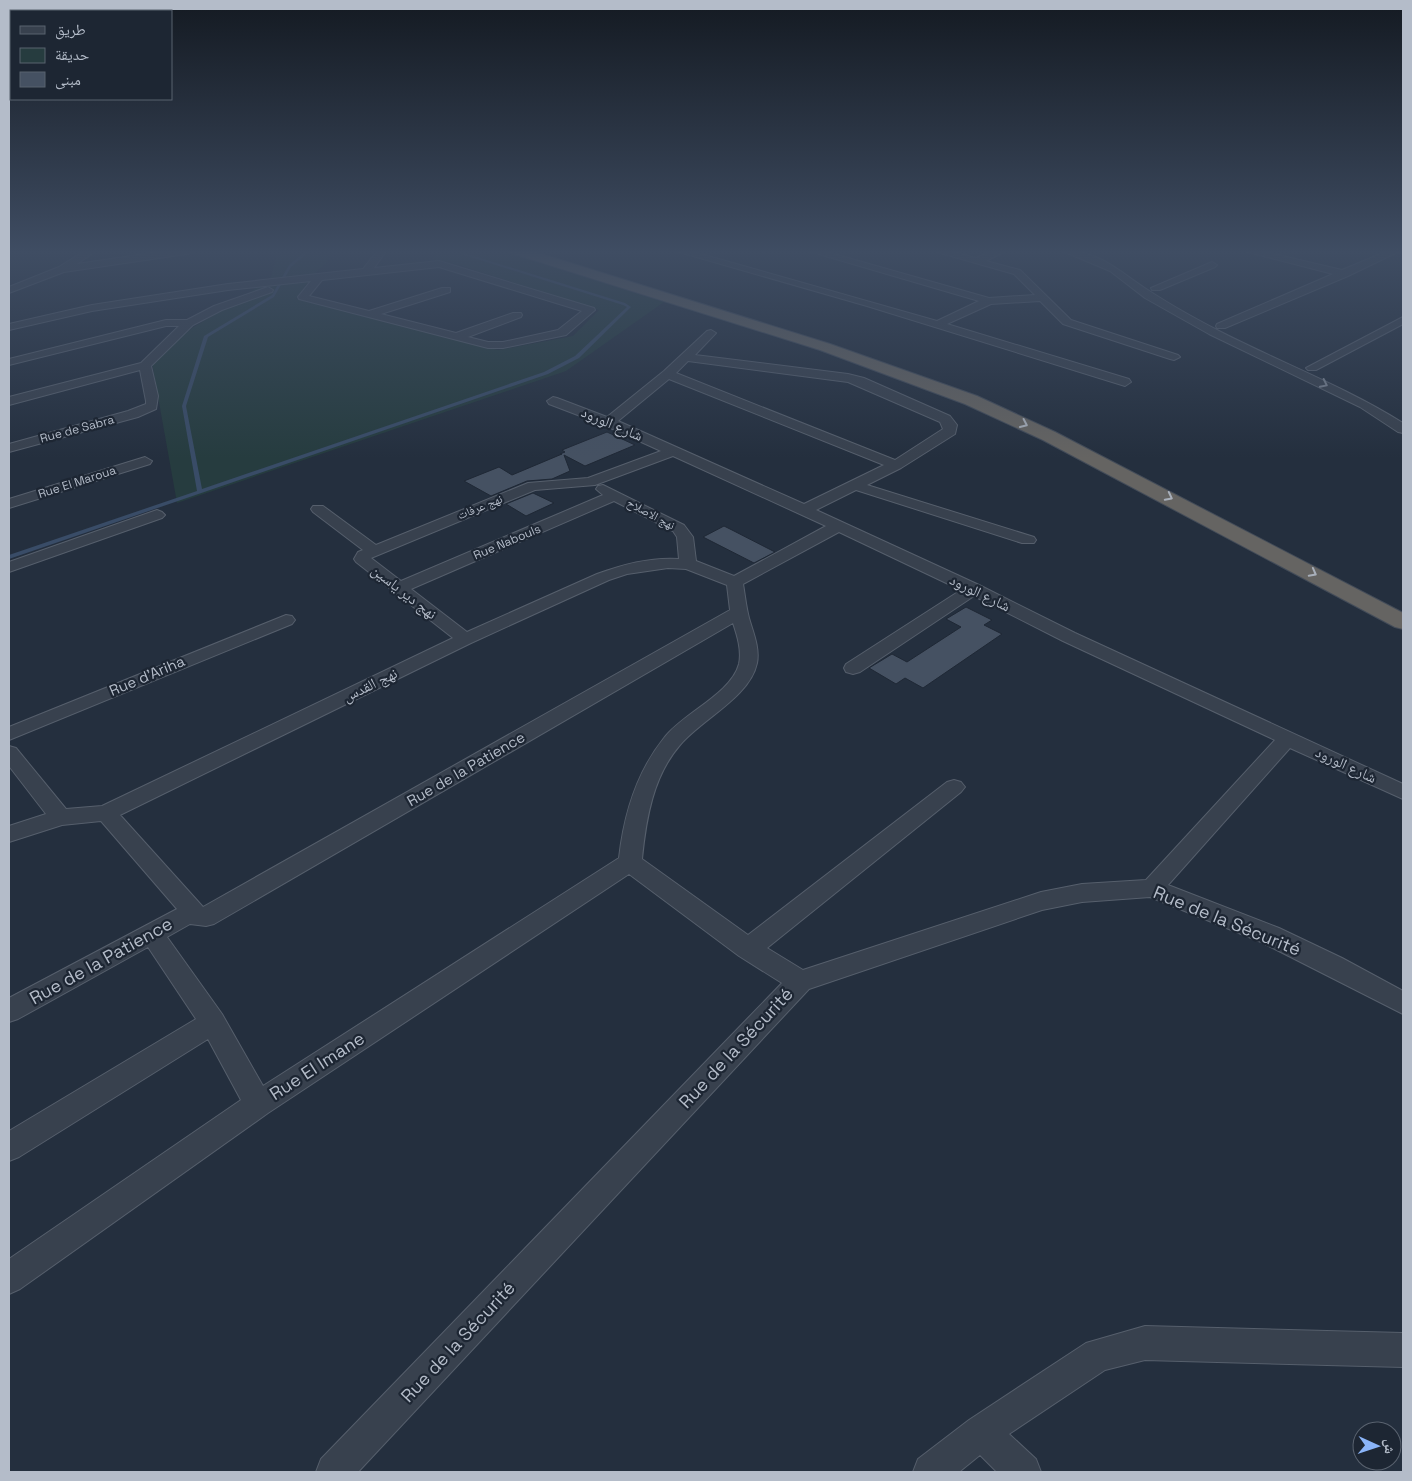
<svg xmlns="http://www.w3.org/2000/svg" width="1412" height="1481" viewBox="0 0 1412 1481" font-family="'Space Grotesk','Noto Naskh Arabic',sans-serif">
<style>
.green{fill:#263c3f}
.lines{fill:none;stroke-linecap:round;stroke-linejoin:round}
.stream{fill:#394c67;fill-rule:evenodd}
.building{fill:#455162;stroke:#1f2835}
.minor-casing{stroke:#565f6c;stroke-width:2}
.trunk-casing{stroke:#434c59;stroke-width:2}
.minor{fill:#38414e;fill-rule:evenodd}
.trunk{fill:#656462;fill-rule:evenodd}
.oneway{stroke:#7c8592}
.oneway2{stroke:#a8afba}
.labels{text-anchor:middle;stroke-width:4.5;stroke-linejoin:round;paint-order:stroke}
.far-street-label{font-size:12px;fill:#b4bcc9;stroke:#1d2633}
.street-label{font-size:15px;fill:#b4bcc9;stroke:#1d2633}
.near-street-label{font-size:18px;fill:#b4bcc9;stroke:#1d2633}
</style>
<rect width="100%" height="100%" fill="#242f3e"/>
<path class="green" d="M 288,250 L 338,250 L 327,259 L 327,262 L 312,276 L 296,299 L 498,350 L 573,336 L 599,310 L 450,262 L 436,262 L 434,258 L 439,250 L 500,250 L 664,302 L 566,371 L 177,503 L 152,363 L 192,328 L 238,301 L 271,277 L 276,257 Z"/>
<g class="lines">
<path class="stream" d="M 307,250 L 311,250 L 291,267 L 274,297 L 208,337 L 186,406 L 202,489 L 544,372 L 575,356 L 627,307 L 623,305 L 461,254 L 461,252 L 625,303 L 631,307 L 579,358 L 548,374 L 9,559 L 9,555 L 197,491 L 182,406 L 204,336 L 272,295 L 289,265 Z"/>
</g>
<path class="building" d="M 607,432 L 635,445 L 585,466 L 564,455 L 570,471 L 552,479 L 527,481 L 491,496 L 464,481 L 499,467 L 512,475 L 562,454 L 560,454 L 565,452 L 562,450 Z
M 533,493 L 554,503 L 526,516 L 506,504 Z
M 724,526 L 732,530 L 775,552 L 754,563 L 703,537 Z
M 966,607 L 992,620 L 984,625 L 1002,634 L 923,688 L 905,678 L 896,684 L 869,668 L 892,654 L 907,662 L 961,627 L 946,619 Z"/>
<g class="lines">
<g class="minor-casing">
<path id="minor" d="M 86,250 L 97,250 L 77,264 L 172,250 L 197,250 L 193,253 L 64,272 L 9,293 L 9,287 L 59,267 Z
M 378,250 L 387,250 L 374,268 L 439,261 L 594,308 L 595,310 L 566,335 L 503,348 L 488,348 L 299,299 L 298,297 L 311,281 L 228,290 L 92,311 L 9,330 L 9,324 L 92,305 L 228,284 L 363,269 ZM 439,267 L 582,311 L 558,330 L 503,342 L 488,342 L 468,337 L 521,317 L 522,315 L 521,313 L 513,313 L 456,333 L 381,314 L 450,292 L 450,288 L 442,288 L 369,311 L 309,296 L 322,280 Z
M 672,250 L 687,250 L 937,321 L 979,301 L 805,250 L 820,250 L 989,298 L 1035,295 L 1014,274 L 930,250 L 946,250 L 976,258 L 995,250 L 1008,250 L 986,261 L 1020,270 L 1071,320 L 1178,355 L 1180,357 L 1174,360 L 1170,359 L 1063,324 L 1040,301 L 991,304 L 947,324 L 1129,379 L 1131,382 L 1125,386 L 867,306 Z
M 1060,250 C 1102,250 1121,274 1154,294 C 1174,307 1196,319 1217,330 C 1279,362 1344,386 1403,423 L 1403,433 L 1398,432 L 1360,407 L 1209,334 L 1145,298 L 1110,271 Z
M 1240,250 L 1257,250 L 1342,270 L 1390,250 L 1402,250 L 1348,276 L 1225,328 L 1217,328 L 1216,326 L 1217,324 L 1333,274 Z
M 1212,262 L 1217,265 L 1215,267 L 1160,290 L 1152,290 L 1151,288 Z
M 268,287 L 273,290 L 272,292 L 222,310 L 193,325 L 151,366 L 158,396 L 156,409 L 138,417 L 9,452 L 9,444 L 128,411 L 146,404 L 146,401 L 140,370 L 9,405 L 9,397 L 141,363 L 179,326 L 166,326 L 9,365 L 9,359 L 166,320 L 187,320 L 214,306 Z
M 1403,317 L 1403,324 L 1316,370 L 1308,370 L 1306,368 Z
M 711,330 L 716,333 L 695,355 L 848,374 L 864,378 L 950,416 L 957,425 L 955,434 L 901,468 L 867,485 L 1034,537 L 1036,540 L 1034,543 L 1022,543 L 856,490 L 816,510 L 979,585 L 1075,633 L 1403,784 L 1403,799 L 1290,748 L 1168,885 L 1279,928 L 1342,958 L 1403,991 L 1403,1014 L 1261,942 L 1150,897 L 1082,902 L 1042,910 L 809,989 L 358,1472 L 316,1472 L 321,1459 L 782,983 L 739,956 L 629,874 L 268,1113 L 20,1289 L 9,1294 L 9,1259 L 241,1100 L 208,1039 L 19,1157 L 9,1161 L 9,1131 L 196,1019 L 148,947 L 18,1019 L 9,1022 L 9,998 L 177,909 L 101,821 L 62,825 L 9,842 L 9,826 L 46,814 L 9,766 L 9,746 L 16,748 L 66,809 L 102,806 L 453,638 L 356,562 L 354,559 L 358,552 L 363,550 L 313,512 L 311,509 L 313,506 L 323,506 L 376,545 L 528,483 L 588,478 L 661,451 L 604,425 L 549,404 L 547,401 L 553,397 L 557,398 L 607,417 L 664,371 L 707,331 ZM 688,361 L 848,382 L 940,422 L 943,429 L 895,460 L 676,373 ZM 669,379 L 884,465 L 804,504 L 618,421 ZM 673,456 L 826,526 L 734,576 L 696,561 L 693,537 L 684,525 L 603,485 L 598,486 L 596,489 L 603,495 L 401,581 L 371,558 L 535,490 L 595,485 ZM 614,501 L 673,531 L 677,537 L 679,559 C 651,557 624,564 597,574 L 467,632 L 411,589 ZM 839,532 L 961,590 L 846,664 L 844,668 L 846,672 L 853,674 L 860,672 L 974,596 L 1063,641 L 1275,740 L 1146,880 L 1082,884 L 1041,892 L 803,970 L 767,948 L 961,792 L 965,787 L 961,782 L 954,780 L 947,782 L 748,935 L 642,859 C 646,819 653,776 680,745 C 702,719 750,697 757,663 C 760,648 753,632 749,618 C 746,607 745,595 743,584 ZM 668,568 L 686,569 L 727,585 L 730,610 L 203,907 L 120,815 L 471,643 L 609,580 L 627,574 ZM 733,623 C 737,635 742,650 739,664 C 731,694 683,713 664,738 C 636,773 624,814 619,858 L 263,1086 L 222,1014 L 167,937 L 190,924 L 206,926 L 214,924 Z
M 145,457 L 152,461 L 150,464 L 9,508 L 9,499 Z
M 157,510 L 162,512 L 165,515 L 162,518 L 9,572 L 9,562 Z
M 286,615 L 292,616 L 295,620 L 292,624 L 9,740 L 9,727 Z
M 1145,1326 L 1403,1333 L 1403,1367 L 1145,1360 L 1105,1370 L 1009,1434 L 1036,1459 L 1041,1472 L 997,1472 L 980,1455 L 959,1472 L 913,1472 L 918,1459 L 969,1420 L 1086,1343 Z"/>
</g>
<g class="trunk-casing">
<path id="trunk" d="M 509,250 L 529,250 L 830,344 L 977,396 L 1055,432 L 1403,613 L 1403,629 L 1395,627 L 1043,440 L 965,404 L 820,350 L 511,253 Z"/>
</g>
<use href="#minor" class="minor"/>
<use href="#trunk" class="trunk"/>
</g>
<defs><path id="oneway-chevron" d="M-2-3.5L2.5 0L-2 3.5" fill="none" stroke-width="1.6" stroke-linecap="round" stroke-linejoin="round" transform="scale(1.25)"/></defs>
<use class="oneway" href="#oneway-chevron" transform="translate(1324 384) rotate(26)"/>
<g class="oneway2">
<use href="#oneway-chevron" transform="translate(1024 424) rotate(25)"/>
<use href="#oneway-chevron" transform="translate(1169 497) rotate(27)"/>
<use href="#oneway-chevron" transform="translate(1313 573) rotate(28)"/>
</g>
<linearGradient id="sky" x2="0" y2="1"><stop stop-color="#141a22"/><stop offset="0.55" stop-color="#3f4d63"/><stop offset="1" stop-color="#3f4d63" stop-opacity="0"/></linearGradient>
<rect width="1412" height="458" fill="url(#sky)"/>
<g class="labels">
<g class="far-street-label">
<text transform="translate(77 429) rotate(-15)" y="4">Rue de Sabra</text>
<text transform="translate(77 482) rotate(-18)" y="4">Rue El Maroua</text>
<text transform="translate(480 507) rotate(-22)" y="4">نهج عرفات</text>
<text transform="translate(651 514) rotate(28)" y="4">نهج الاصلاح</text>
<text transform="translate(507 542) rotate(-23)" y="4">Rue Nabouls</text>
</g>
<g class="street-label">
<text transform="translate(612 424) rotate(23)" y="5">شارع الورود</text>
<text transform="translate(404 592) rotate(38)" y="5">نهج دير ياسين</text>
<text transform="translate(980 593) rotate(26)" y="5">شارع الورود</text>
<text transform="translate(147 676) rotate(-23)" y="5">Rue d'Ariha</text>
<text transform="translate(370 685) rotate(-26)" y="5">نهج القدس</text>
<text transform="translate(1346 765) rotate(25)" y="5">شارع الورود</text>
<text transform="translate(466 769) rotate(-30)" y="5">Rue de la Patience</text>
</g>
<g class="near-street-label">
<text transform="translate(1227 921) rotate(22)" y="6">Rue de la Sécurité</text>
<text transform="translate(101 961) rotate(-29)" y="6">Rue de la Patience</text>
<text transform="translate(736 1048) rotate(-47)" y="6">Rue de la Sécurité</text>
<text transform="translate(317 1066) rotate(-33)" y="6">Rue El Imane</text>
<text transform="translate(458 1342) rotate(-47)" y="6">Rue de la Sécurité</text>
</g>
</g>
<rect width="1412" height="1481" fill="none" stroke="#b4bcc9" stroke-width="20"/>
<rect x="10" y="10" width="162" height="90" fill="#1d2633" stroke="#59626f"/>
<rect x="20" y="26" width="25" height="8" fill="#38414e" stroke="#59626f"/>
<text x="55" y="35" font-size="15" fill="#b4bcc9">طريق</text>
<rect x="20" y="48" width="25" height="15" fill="#263c3f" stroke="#59626f"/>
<text x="55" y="60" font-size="15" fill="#b4bcc9">حديقة</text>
<rect x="20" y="72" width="25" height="15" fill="#455162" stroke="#59626f"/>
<text x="55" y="85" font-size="15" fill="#b4bcc9">مبنى</text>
<g transform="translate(1377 1446) rotate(93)"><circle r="24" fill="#1d2633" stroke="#59626f"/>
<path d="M0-4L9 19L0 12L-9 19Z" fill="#8ab4f8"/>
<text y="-8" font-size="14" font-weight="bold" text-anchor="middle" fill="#b4bcc9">ش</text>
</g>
</svg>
